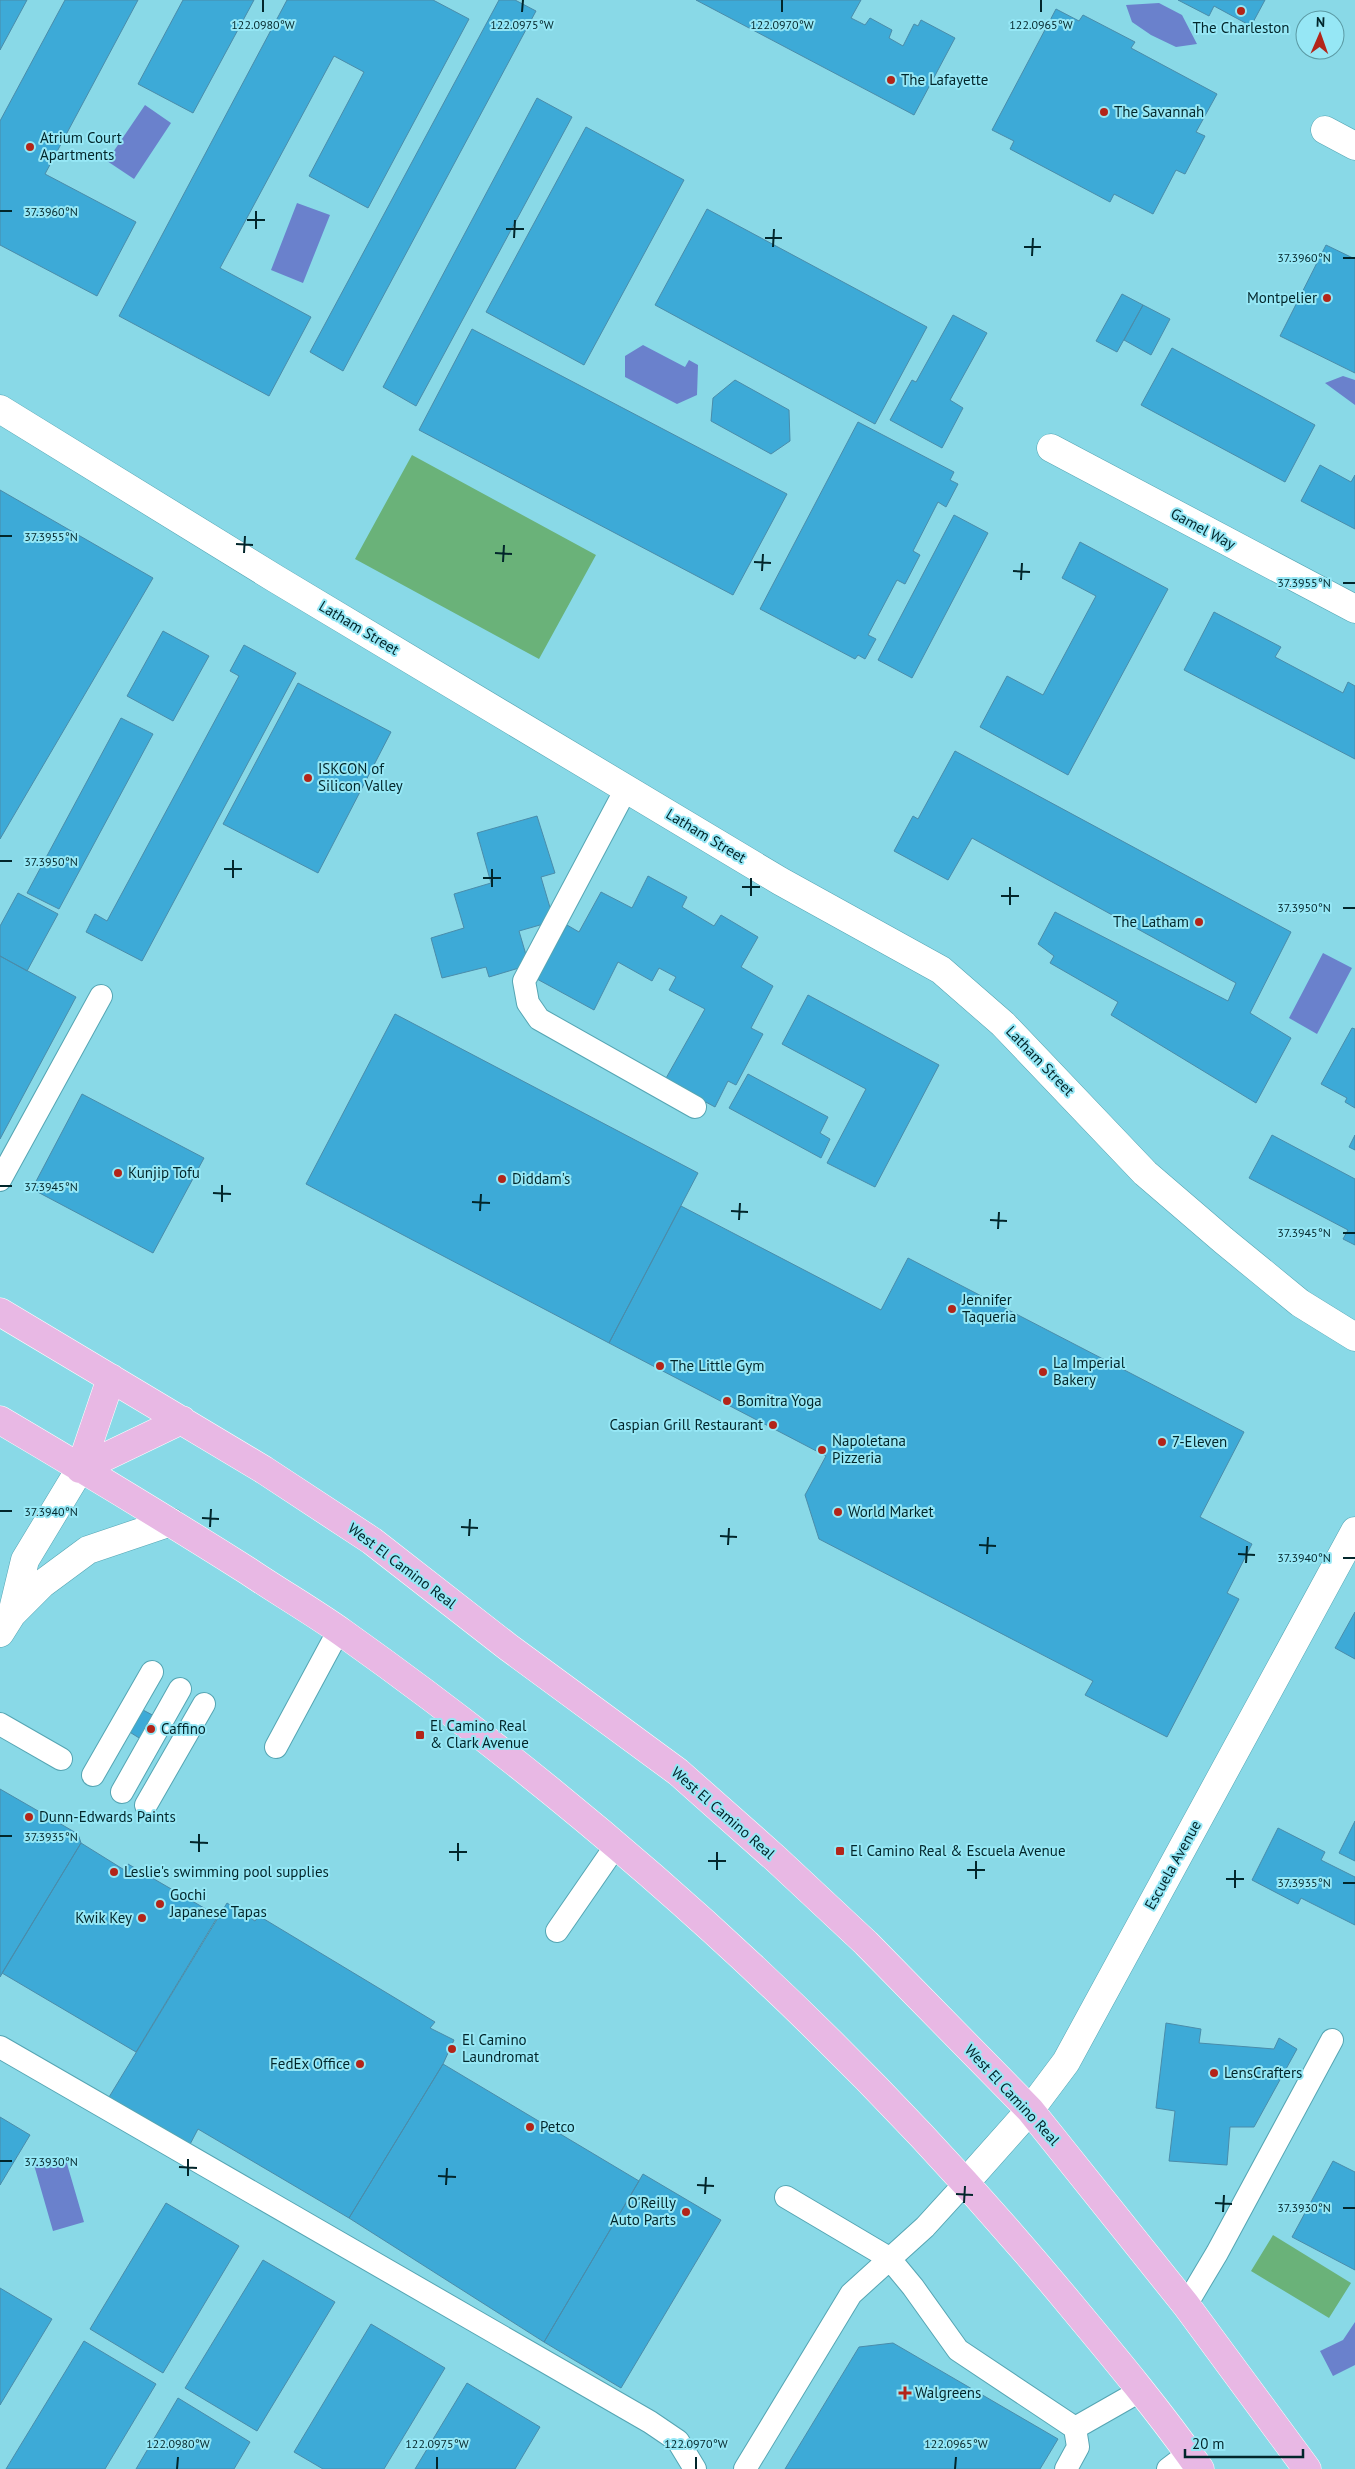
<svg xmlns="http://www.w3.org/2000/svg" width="1355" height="2469" viewBox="0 0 1355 2469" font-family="'PT Sans',sans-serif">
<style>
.green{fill:#6ab279}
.water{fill:#6a81cc}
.building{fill:#3daad7;stroke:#4a8caa}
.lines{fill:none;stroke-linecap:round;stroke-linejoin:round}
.lane-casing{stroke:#55a5b3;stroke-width:24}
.street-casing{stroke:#55a5b3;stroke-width:29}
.primary-casing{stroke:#fff;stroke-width:29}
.lane{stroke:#fff;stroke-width:22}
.street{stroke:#fff;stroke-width:28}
.primary{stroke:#e8b8e4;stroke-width:28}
.ticks{fill:none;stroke:#02262b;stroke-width:2}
.poi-dot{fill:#b32519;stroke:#96e7f5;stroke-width:2}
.labels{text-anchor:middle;stroke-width:4;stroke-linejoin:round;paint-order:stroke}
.poi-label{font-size:15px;fill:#02262b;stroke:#96e7f5;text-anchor:start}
.street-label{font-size:15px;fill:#02262b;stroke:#96e7f5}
.ticks-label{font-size:12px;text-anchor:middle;fill:#02262b;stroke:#96e7f5;stroke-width:4;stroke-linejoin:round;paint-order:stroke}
</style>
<rect width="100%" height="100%" fill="#89d9e7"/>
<path class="green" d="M 412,455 L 596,555 L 539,659 L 355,559 Z
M 1273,2235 L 1351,2283 L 1329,2318 L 1251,2271 Z"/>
<path class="water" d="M 1159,3 L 1182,15 L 1197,44 L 1176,47 L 1151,35 L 1132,22 L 1126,5 Z
M 145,105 L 171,123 L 134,179 L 107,161 Z
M 297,203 L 330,215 L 303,283 L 271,270 Z
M 643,345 L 685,367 L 689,360 L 698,365 L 697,395 L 677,404 L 625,377 L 625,356 Z
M 1343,376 L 1355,380 L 1355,405 L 1325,383 Z
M 1323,953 L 1352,968 L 1317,1034 L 1289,1018 Z
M 65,2157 L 84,2222 L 53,2231 L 34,2165 Z
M 1355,2322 L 1355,2365 L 1333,2376 L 1320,2351 L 1343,2340 Z"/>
<path class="building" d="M 0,0 L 27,0 L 0,50 Z
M 65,0 L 138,0 L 45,174 L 136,222 L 97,296 L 0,245 L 0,121 Z
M 183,0 L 254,0 L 193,113 L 138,84 Z
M 287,0 L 433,0 L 469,19 L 368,208 L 309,176 L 364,72 L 334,56 L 220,268 L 311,317 L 269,396 L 119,316 Z
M 499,0 L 515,0 L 536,11 L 343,371 L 310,352 Z
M 696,0 L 861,0 L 851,18 L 865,25 L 870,18 L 892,30 L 889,38 L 903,46 L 914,24 L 918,26 L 921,20 L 955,38 L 914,115 Z
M 1178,0 L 1265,0 L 1251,26 L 1214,6 L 1209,16 Z
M 1056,9 L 1079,21 L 1083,15 L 1135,42 L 1131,48 L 1217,94 L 1196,132 L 1205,136 L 1185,174 L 1176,170 L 1153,214 L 1114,194 L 1110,202 L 1010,149 L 1014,141 L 992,130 Z
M 537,98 L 572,117 L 416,406 L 383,387 Z
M 586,127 L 684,180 L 584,365 L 486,312 Z
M 707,209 L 927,327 L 875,424 L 655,305 Z
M 1326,245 L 1355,259 L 1355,373 L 1280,336 Z
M 1122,294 L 1143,305 L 1117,352 L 1096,341 Z
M 1143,305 L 1170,319 L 1151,355 L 1124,340 Z
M 953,315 L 987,333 L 950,400 L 963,408 L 942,448 L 890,420 L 912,380 L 916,382 Z
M 472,329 L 787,494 L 733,595 L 419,430 Z
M 1172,348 L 1315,425 L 1285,482 L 1141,405 Z
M 735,380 L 789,410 L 790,441 L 771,454 L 711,421 L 713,398 Z
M 858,422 L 954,472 L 950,480 L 958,484 L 946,507 L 938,502 L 913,551 L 920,555 L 905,584 L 897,580 L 868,635 L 876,639 L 865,659 L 858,655 L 855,659 L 760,609 Z
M 1320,465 L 1351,482 L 1355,475 L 1355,529 L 1301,501 Z
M 0,490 L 153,578 L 0,839 Z
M 954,515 L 988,533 L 912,678 L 878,660 Z
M 1080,542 L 1168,589 L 1068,775 L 980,727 L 1007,676 L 1043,695 L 1096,596 L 1062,578 Z
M 1214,612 L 1281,647 L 1275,657 L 1343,693 L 1348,682 L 1355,686 L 1355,759 L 1184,670 Z
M 163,631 L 209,656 L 173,721 L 127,696 Z
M 244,645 L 296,673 L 142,961 L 86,932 L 95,914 L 107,921 L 239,676 L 230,671 Z
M 298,683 L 391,732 L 318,873 L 223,824 Z
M 121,718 L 153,734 L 59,909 L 27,893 Z
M 955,751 L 1291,932 L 1250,1013 L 1291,1038 L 1256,1103 L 1111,1015 L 1118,1002 L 1050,963 L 1054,956 L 1038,944 L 1055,912 L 1228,1001 L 1236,983 L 972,838 L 948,880 L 894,851 L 913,816 L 918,819 Z
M 537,816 L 555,873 L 541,877 L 554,921 L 519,931 L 529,965 L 489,977 L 486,967 L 442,978 L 431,938 L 464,928 L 454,894 L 491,883 L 477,833 Z
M 648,876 L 687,897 L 682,907 L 714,926 L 721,915 L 758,937 L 741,967 L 773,986 L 751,1028 L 763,1034 L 736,1085 L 728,1081 L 715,1107 L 665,1080 L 705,1009 L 669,990 L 676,977 L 659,968 L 652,981 L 618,962 L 594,1010 L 537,979 L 567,925 L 579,932 L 601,892 L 632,908 Z
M 18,893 L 58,914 L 27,971 L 0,956 L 0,926 Z
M 0,956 L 76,997 L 0,1139 Z
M 808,995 L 939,1065 L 875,1187 L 827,1163 L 866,1089 L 782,1044 Z
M 395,1014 L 698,1173 L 609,1343 L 306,1184 Z
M 1352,1028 L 1355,1029 L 1355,1108 L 1345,1102 L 1347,1098 L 1321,1084 Z
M 748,1074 L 828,1117 L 820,1133 L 830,1139 L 821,1158 L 729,1108 Z
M 82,1094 L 204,1158 L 153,1253 L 32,1189 Z
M 1272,1135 L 1355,1179 L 1355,1245 L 1343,1239 L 1348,1230 L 1249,1178 Z
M 1355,1135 L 1355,1150 L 1349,1147 Z
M 681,1206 L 881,1310 L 908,1258 L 1244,1432 L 1200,1517 L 1252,1544 L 1227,1593 L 1239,1599 L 1167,1737 L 1085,1695 L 1093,1681 L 819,1539 L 805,1495 L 826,1456 L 609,1343 Z
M 1355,1612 L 1355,1659 L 1335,1648 Z
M 143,1710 L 158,1718 L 144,1741 L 128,1731 Z
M 0,1789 L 78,1834 L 81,1843 L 0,1977 Z
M 1355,1821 L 1355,1861 L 1339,1853 Z
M 1278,1828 L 1325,1852 L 1321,1860 L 1355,1877 L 1355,1925 L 1301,1898 L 1298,1904 L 1252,1880 Z
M 81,1843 L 126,1871 L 128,1864 L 218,1916 L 136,2052 L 2,1973 Z
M 227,1903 L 255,1921 L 259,1916 L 435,2022 L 430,2028 L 454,2040 L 443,2064 L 349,2218 L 198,2129 L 186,2152 L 103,2107 Z
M 1166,2023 L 1201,2029 L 1199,2043 L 1274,2049 L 1279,2038 L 1297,2049 L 1254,2127 L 1230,2127 L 1227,2165 L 1169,2161 L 1175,2111 L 1156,2108 Z
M 443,2064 L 639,2181 L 544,2342 L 349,2218 Z
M 0,2117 L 30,2135 L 0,2185 Z
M 1333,2161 L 1355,2172 L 1355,2270 L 1292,2237 Z
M 643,2174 L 721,2220 L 621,2388 L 544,2342 Z
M 166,2203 L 239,2246 L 163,2373 L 90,2329 Z
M 263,2260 L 335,2302 L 257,2431 L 185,2388 Z
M 0,2288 L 52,2319 L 0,2405 Z
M 371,2324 L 445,2368 L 384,2469 L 323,2469 L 294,2452 Z
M 84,2341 L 156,2384 L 105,2469 L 6,2469 Z
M 893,2343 L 1058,2439 L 1040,2469 L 785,2469 L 859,2347 Z
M 467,2383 L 540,2427 L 515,2469 L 415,2469 Z
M 178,2398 L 250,2442 L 234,2469 L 136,2469 Z"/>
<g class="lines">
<g class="lane-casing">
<path id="lane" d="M 626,789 L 524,981 L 528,1003 L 539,1019 L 695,1107
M 0,1180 L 101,996
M 0,1724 L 61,1759
M 276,1747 L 339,1630
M 93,1775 L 152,1672
M 122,1792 L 180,1689
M 146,1805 L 204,1704
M 557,1931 L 617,1844
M 0,2047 L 650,2422 L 678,2441 L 695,2469
M 786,2197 L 889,2258 L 913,2287 L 958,2350 L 1075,2428 L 1078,2447 L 1066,2469
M 1186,2305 L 1217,2253 L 1332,2040
M 1075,2428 L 1140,2391
M 745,2469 L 851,2294 L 925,2227 L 966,2182
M 1168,2469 L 1189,2453"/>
</g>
<g class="street-casing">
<path id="street" d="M 1325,130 L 1355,146
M 0,409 L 276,579 L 780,881 L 941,970 L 1003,1024 L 1145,1173 L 1223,1240 L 1300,1303 L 1355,1337
M 1051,448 L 1355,609
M 12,1614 L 25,1560 L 80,1469
M 0,1633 L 12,1614 L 42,1584 L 88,1550 L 171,1522
M 966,2182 L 1030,2110 L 1066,2062 L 1355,1531"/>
</g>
<g class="primary-casing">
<path id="primary" d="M 0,1312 L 264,1470 L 372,1541 L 508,1647 L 678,1772 L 775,1858 L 866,1943 L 1030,2110 L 1186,2305 L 1307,2469
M 0,1420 C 83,1469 166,1519 248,1571 C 279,1592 312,1611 343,1633 C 613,1825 859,2049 1070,2304 C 1115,2358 1160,2412 1200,2469
M 80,1469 L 182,1420
M 80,1469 L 111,1378"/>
</g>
<use href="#lane" class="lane"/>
<use href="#street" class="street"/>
<use href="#primary" class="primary"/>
</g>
<path class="ticks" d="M 263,12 L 263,0M 522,12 L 523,0M 782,12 L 782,0M 1041,12 L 1041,0M 0,211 L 12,211M 247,220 L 265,220M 256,229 L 256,211M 506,229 L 524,229M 514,238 L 515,220M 765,238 L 782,238M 773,247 L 774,229M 1024,247 L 1041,247M 1032,256 L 1033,238M 1343,258 L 1355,258M 0,536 L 12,536M 236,544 L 253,545M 244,553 L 245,536M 495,553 L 512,554M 503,562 L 504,545M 754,562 L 771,563M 762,571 L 763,554M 1013,571 L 1030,572M 1021,580 L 1022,563M 1343,583 L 1355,583M 0,861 L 12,861M 224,869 L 242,869M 233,878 L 233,860M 483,878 L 501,878M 492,887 L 492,869M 742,887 L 760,887M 751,896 L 751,878M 1001,896 L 1019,896M 1010,905 L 1010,887M 1343,908 L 1355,908M 0,1186 L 12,1186M 213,1193 L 231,1194M 222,1202 L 222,1185M 472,1202 L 490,1203M 480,1211 L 481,1194M 731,1211 L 748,1212M 739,1220 L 740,1203M 990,1220 L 1007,1221M 998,1229 L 999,1212M 1343,1233 L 1355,1233M 0,1511 L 12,1511M 202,1518 L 219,1519M 210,1527 L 211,1509M 461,1527 L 478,1528M 469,1536 L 470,1519M 720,1536 L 737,1537M 728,1545 L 729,1528M 979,1545 L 996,1546M 987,1554 L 988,1537M 1238,1554 L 1255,1555M 1343,1558 L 1355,1558M 1246,1563 L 1247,1546M 0,1836 L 12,1836M 190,1842 L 208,1843M 199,1852 L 199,1834M 449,1852 L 467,1852M 458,1861 L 458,1843M 708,1861 L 726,1861M 717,1870 L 717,1852M 967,1870 L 985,1870M 976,1879 L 976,1861M 1226,1879 L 1244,1879M 1343,1883 L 1355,1883M 1235,1888 L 1235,1870M 0,2161 L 12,2161M 179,2167 L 197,2168M 188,2176 L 188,2159M 438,2176 L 456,2177M 446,2185 L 447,2168M 697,2185 L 714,2186M 705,2194 L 706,2177M 956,2194 L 973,2195M 964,2203 L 965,2186M 1215,2203 L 1232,2204M 1343,2208 L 1355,2208M 1223,2212 L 1224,2195M 177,2469 L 178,2457M 437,2469 L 437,2457M 696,2469 L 696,2457M 955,2469 L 956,2457"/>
<g class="poi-dot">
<circle cx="1241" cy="11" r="5"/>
<circle cx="891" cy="80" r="5"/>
<circle cx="1104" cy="112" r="5"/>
<circle cx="30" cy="147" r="5"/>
<circle cx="1327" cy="298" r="5"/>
<circle cx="308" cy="778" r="5"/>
<circle cx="1199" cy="922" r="5"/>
<circle cx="118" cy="1173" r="5"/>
<circle cx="502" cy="1179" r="5"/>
<circle cx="952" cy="1309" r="5"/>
<circle cx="660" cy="1366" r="5"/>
<circle cx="1043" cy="1372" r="5"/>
<circle cx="727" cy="1401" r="5"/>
<circle cx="773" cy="1425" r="5"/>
<circle cx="1162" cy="1442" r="5"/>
<circle cx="822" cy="1450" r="5"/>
<circle cx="838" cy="1512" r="5"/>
<circle cx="151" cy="1729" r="5"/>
<rect x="415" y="1730" width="10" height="10" rx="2.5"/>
<circle cx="29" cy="1817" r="5"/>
<rect x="835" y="1846" width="10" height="10" rx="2.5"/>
<circle cx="114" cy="1872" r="5"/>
<circle cx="160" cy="1904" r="5"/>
<circle cx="142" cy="1918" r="5"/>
<circle cx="452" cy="2049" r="5"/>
<circle cx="360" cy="2064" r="5"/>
<circle cx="1214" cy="2073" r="5"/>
<circle cx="530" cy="2127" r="5"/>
<circle cx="686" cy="2212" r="5"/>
<path d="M902.5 2385.5h5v5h5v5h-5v5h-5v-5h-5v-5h5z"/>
</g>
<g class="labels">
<g class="poi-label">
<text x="1241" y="33" text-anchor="middle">The Charleston</text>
<text x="901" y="85">The Lafayette</text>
<text x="1114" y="117">The Savannah</text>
<text x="40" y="143">Atrium Court<tspan x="40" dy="17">Apartments</tspan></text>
<text x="1317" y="303" text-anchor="end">Montpelier</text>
<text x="318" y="774">ISKCON of<tspan x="318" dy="17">Silicon Valley</tspan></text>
<text x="1189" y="927" text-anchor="end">The Latham</text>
<text x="128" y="1178">Kunjip Tofu</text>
<text x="512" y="1184">Diddam's</text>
<text x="962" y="1305">Jennifer<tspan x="962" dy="17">Taqueria</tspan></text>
<text x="1053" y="1368">La Imperial<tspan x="1053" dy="17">Bakery</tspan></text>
<text x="670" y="1371">The Little Gym</text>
<text x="737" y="1406">Bomitra Yoga</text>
<text x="763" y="1430" text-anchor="end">Caspian Grill Restaurant</text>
<text x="832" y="1446">Napoletana<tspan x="832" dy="17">Pizzeria</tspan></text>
<text x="1172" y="1447">7-Eleven</text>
<text x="848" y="1517">World Market</text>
<text x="430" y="1731">El Camino Real<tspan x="430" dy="17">&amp; Clark Avenue</tspan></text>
<text x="161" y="1734">Caffino</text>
<text x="39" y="1822">Dunn-Edwards Paints</text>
<text x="850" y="1856">El Camino Real &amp; Escuela Avenue</text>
<text x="124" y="1877">Leslie's swimming pool supplies</text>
<text x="170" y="1900">Gochi<tspan x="170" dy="17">Japanese Tapas</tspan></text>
<text x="132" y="1923" text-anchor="end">Kwik Key</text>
<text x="462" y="2045">El Camino<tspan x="462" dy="17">Laundromat</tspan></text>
<text x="350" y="2069" text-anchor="end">FedEx Office</text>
<text x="1224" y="2078">LensCrafters</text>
<text x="540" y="2132">Petco</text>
<text x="676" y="2208" text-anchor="end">O'Reilly<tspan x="676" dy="17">Auto Parts</tspan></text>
<text x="915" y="2398">Walgreens</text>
</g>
<g class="street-label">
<text transform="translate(1203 529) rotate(28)" y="5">Gamel Way</text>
<text transform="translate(359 628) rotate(31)" y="5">Latham Street</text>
<text transform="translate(706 836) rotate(31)" y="5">Latham Street</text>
<text transform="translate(1040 1061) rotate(46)" y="5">Latham Street</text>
<text transform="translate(402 1566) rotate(37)" y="5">West El Camino Real</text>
<text transform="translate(723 1813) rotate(41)" y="5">West El Camino Real</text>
<text transform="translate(1173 1865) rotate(-61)" y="5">Escuela Avenue</text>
<text transform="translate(1012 2095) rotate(47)" y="5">West El Camino Real</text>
</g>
</g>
<g class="ticks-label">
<text x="263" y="29">122.0980°W</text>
<text x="522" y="29">122.0975°W</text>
<text x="782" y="29">122.0970°W</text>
<text x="1041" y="29">122.0965°W</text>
<text x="51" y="216">37.3960°N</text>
<text x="1304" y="262">37.3960°N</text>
<text x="51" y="541">37.3955°N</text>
<text x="1304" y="587">37.3955°N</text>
<text x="51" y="866">37.3950°N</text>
<text x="1304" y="912">37.3950°N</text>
<text x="51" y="1191">37.3945°N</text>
<text x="1304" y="1237">37.3945°N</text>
<text x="51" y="1516">37.3940°N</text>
<text x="1304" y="1562">37.3940°N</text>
<text x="51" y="1841">37.3935°N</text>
<text x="1304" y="1887">37.3935°N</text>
<text x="51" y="2166">37.3930°N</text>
<text x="1304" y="2212">37.3930°N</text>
<text x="178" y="2448">122.0980°W</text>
<text x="437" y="2448">122.0975°W</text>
<text x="696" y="2448">122.0970°W</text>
<text x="956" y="2448">122.0965°W</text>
</g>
<g transform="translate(1320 35) rotate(2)"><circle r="24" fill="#96e7f5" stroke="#5b9aa4"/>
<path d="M0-4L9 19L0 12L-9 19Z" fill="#b32519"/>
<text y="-8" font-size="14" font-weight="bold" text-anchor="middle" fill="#02262b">N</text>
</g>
<path d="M1185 2449v8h118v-8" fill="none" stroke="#02262b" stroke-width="2.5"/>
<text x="1192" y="2449" font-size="15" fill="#02262b" stroke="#96e7f5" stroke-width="4" paint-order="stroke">20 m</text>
</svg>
